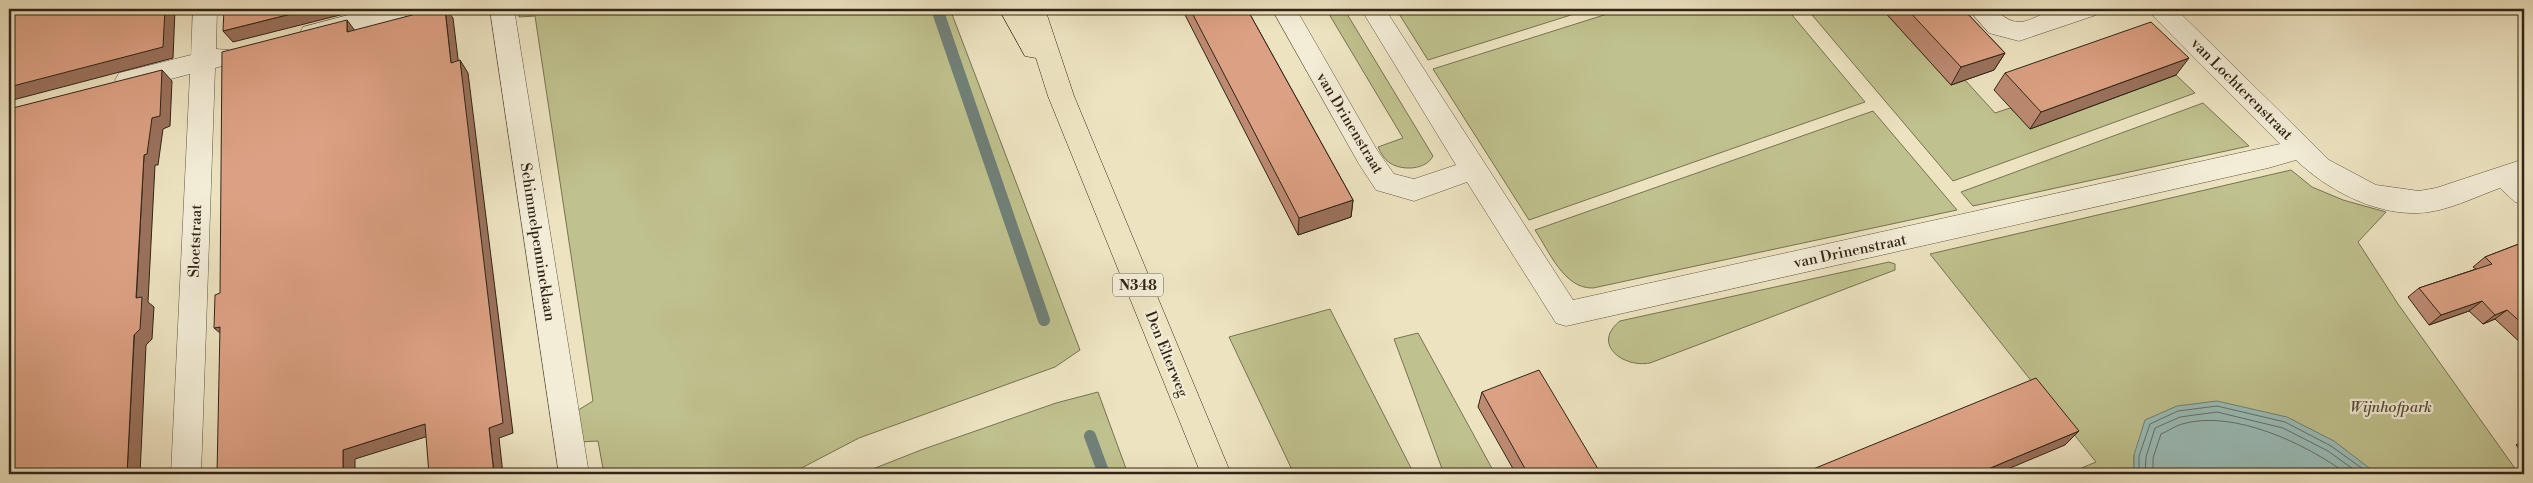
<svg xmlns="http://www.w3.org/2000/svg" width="2533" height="483" viewBox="0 0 2533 483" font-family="'Libre Bodoni',serif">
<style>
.green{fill:#bfc18e;stroke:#787252}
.water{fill:#9abdb8;stroke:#708078}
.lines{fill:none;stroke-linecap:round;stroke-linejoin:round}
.shore{stroke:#667068;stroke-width:1}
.stream{stroke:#708078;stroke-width:12}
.minor-casing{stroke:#605442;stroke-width:1}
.primary-casing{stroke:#312417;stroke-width:1}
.minor{fill:#f3edd7;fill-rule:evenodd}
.primary{fill:#ede3c1;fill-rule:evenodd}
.wall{fill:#bd8a72;stroke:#312417}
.shaded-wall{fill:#9a715c;stroke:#312417}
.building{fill:#dca184;stroke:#312417}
.labels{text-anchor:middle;stroke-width:4.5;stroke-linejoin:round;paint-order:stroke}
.shield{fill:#f3edd7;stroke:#6b6051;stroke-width:1}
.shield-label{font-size:14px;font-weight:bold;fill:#312417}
.street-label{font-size:15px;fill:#312417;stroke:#f3edd7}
.park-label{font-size:15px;font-style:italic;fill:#544b35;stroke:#f3edd7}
</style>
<rect width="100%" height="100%" fill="#ede3c1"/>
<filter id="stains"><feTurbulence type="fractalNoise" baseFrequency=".004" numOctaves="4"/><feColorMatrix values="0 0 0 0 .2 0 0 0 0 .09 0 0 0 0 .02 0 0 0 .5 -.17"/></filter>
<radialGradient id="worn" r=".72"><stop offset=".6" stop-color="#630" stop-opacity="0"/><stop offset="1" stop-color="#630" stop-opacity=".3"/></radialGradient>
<path class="green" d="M 518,9 L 950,9 L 1080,350 L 1055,367 L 859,438 L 790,474 L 604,474 L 598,441 L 579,442 L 575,412 L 593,401 L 535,16 L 519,17 Z
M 1326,9 L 1344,9 L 1433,156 C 1426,170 1402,171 1390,163 C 1384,159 1381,153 1378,147 L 1403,138 Z
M 1396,9 L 1590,9 L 1428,60 Z
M 1623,9 L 1787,9 L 1865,102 L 1529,220 L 1433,69 Z
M 1807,9 L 1882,9 L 1951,85 L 1965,80 L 1995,113 L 2010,108 L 2030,128 L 2176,75 L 2195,93 L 1953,181 Z
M 2203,103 L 2249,146 L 1973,206 L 1961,192 Z
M 1873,111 L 1957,210 L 1593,288 C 1564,289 1549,251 1535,230 Z
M 2291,170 L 2312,187 L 2343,200 L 2386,212 L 2358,242 L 2398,304 L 2519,474 L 2340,474 L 2134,455 L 2134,474 L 2067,474 L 2096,462 L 1930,254 Z
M 1889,262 L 1895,264 L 1895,270 L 1650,363 C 1623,368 1591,344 1620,321 Z
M 1330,309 L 1414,474 L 1294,474 L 1229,337 Z
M 1418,333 L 1495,474 L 1444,474 L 1394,339 Z
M 1098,392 L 1128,474 L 860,474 L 921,450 L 1056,403 Z"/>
<path class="water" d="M 2217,401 L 2287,417 L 2334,441 L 2377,474 L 2134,474 L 2134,455 L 2145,420 L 2177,406 Z"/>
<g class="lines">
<path class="shore" d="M 2139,474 L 2139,456 L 2150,424 L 2178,411 L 2217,406 L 2285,422 L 2331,446 L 2370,474
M 2145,474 L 2146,457 L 2155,428 L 2180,417 L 2217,412 L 2283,428 L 2328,451 L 2360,474
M 2153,474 L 2153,458 L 2161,434 C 2168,431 2175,426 2182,424 C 2234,409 2306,444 2347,474"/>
<path class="stream" d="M 937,9 L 1044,320
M 1090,436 L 1104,474"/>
<g class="minor-casing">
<path id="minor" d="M 193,9 L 217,9 L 216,49 L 229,50 L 232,57 L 229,64 L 215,68 L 201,474 L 171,474 L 190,74 L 128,90 L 119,87 L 115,80 L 119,73 L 191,55 Z
M 371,9 L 417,9 L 414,15 L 312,42 L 303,39 L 300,33 L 303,27 Z
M 490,9 L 514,9 L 589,474 L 559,474 Z
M 1272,9 L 1296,9 L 1377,150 L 1394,174 L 1414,179 L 1456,165 L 1361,9 L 1385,9 L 1573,300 L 2280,144 L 2152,15 L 2149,9 L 2176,9 L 2329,160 L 2376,185 L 2419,191 L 2436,188 L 2524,159 L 2524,205 L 2515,202 L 2500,188 C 2475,197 2446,212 2419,213 C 2375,215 2327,190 2296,160 L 2268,168 L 1566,326 L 1556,323 L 1467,182 L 1414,201 L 1376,190 L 1359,164 Z
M 1968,9 L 1995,9 C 2021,35 2030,15 2059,9 C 2071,7 2087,8 2099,9 L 2096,15 L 2019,41 L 1989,33 Z"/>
</g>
<g class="primary-casing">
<path id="primary" d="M 999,9 L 1045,9 L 1074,96 L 1231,474 L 1201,474 L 1048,96 L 1036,58 L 1025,56 Z"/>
</g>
<use href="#minor" class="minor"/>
<use href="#primary" class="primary"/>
</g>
<path class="wall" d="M 1182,9 L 1247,9 L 1353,200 L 1351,217 L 1298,235 Z
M 1882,9 L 1963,9 L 2005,53 L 1994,70 L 1951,85 Z
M 2005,73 L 2176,75 L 2030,129 L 1994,90 Z
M 2524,242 L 2524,346 L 2495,319 L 2483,324 L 2469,311 L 2429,325 L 2408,297 L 2419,288 L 2476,269 L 2473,267 L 2485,257 Z
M 1482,392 L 1601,474 L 1516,474 L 1478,407 Z
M 2524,440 L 2524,454 L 2516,445 Z"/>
<path class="shaded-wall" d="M 165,9 L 175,9 L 173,58 L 9,101 L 9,87 Z
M 311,9 L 356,9 L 356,11 L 233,42 L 223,31 Z
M 445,9 L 446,9 L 453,18 L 460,75 L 451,63 Z
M 347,20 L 356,32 L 347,32 Z
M 2005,53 L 1994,70 L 1951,85 L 1961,67 Z
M 2189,58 L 2176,75 L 2030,129 L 2041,112 Z
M 460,60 L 468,73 L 513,433 L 499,438 L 503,474 L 494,474 L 489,428 Z
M 162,70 L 172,81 L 170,126 L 163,129 L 158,165 L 155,165 L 148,302 L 154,307 L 152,339 L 146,345 L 140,474 L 127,474 L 144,155 Z
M 1353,200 L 1351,217 L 1298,235 L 1299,218 Z
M 2482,301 L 2469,311 L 2429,325 L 2441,315 Z
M 2507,310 L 2495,319 L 2483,324 L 2495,315 Z
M 220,327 L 227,339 L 214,328 Z
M 425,424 L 435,434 L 355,459 L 355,474 L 343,474 L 343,450 Z
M 2079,431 L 2065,445 L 1996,474 L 1976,474 Z"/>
<path class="building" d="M 9,9 L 165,9 L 163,47 L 9,87 Z
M 224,9 L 311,9 L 223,31 Z
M 435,9 L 445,9 L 451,63 L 460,60 L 503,423 L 489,428 L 494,474 L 429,474 L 425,424 L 343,450 L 343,474 L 217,474 L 220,327 L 214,328 L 215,295 L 220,293 L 222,52 L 347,20 L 347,32 Z
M 1190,9 L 1247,9 L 1353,200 L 1299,218 Z
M 1907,9 L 1963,9 L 2005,53 L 1961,67 Z
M 2151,22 L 2189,58 L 2041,112 L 2005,73 Z
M 162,70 L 160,116 L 152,118 L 147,154 L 144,155 L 136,298 L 142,297 L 140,329 L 134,335 L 127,474 L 9,474 L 9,109 Z
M 2524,242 L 2524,325 L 2507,310 L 2495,315 L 2482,301 L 2441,315 L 2419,288 L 2492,264 L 2485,257 Z
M 1539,370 L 1601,474 L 1528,474 L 1482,392 Z
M 2036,378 L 2079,431 L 1976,474 L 1801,474 Z"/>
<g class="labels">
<rect class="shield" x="1113" y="273.5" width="50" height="23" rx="4"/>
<g class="shield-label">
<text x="1138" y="290">N348</text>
</g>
<g class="street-label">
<text transform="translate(2242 89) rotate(45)" y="5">van Lochterenstraat</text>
<text transform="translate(1350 123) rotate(59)" y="5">van Drinenstraat</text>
<text transform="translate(195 241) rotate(-88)" y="5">Sloetstraat</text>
<text transform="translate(538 242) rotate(81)" y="5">Schimmelpennincklaan</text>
<text transform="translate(1850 251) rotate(-12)" y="5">van Drinenstraat</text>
<text transform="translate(1167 354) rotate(68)" y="5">Den Elterweg</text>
</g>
<g class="park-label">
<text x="2391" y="412">Wijnhofpark</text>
</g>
</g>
<rect width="2533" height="483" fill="none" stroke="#ede3c1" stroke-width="30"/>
<rect x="10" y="10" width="2513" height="463" fill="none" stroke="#312417" stroke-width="2.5"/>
<rect x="15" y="15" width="2503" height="453" fill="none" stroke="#312417"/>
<rect width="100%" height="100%" filter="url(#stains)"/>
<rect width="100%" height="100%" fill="url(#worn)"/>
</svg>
